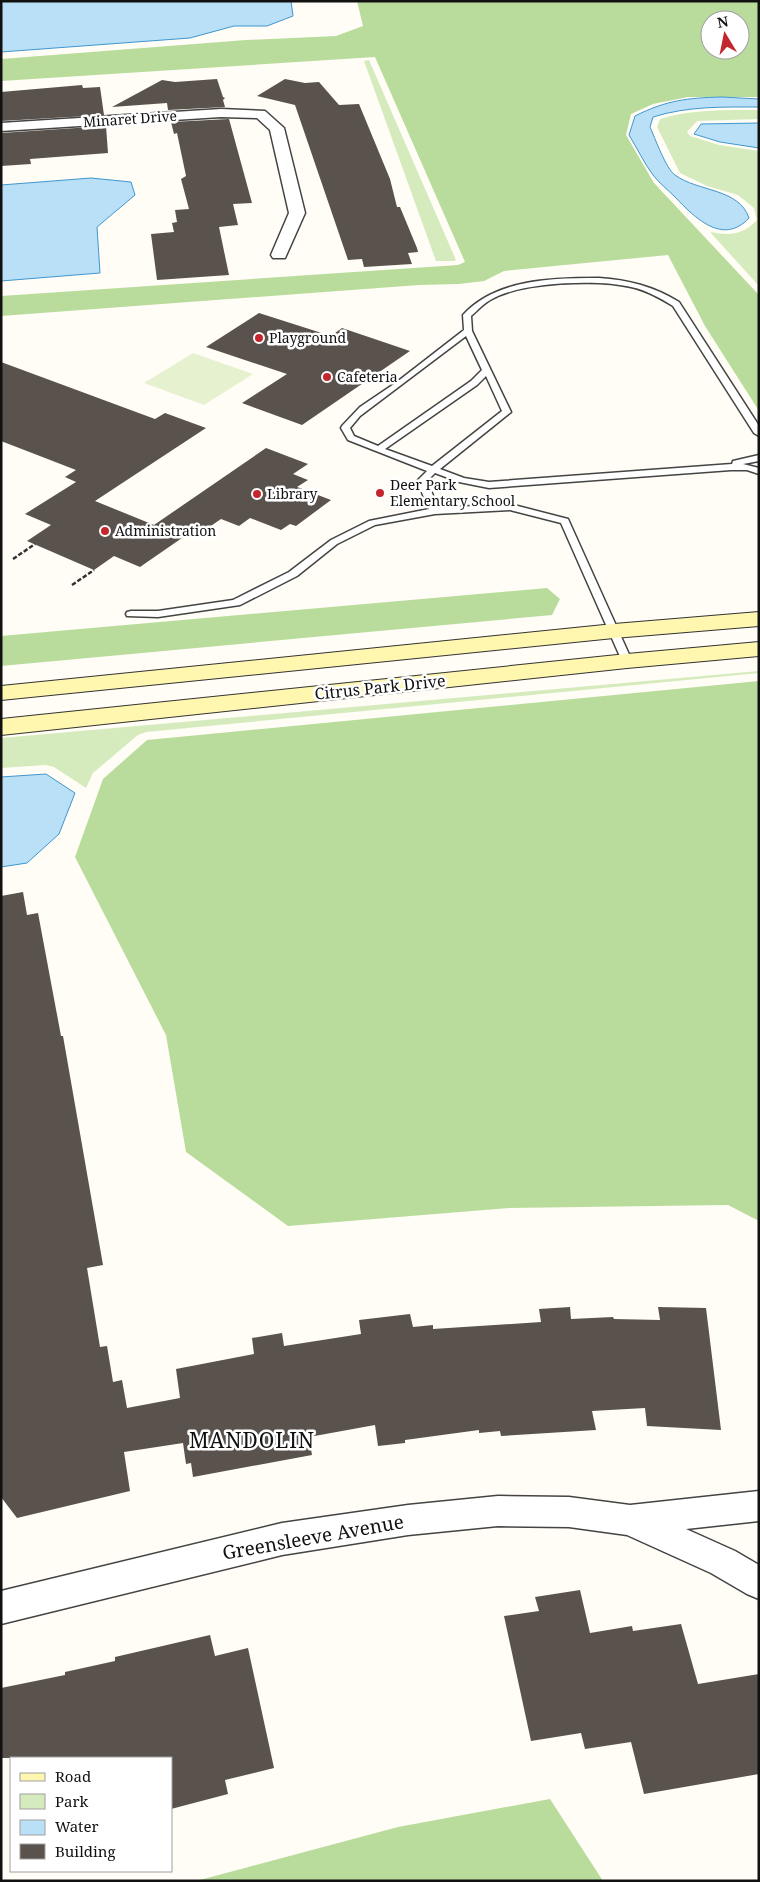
<svg xmlns="http://www.w3.org/2000/svg" width="760" height="1882" viewBox="0 0 760 1882" font-family="'Noto Serif',serif">
<style>
.green{fill:#d5ebbd}
.forest{fill:#b9dc9c;fill-rule:evenodd}
.pitch{fill:#e6f2cf}
.water{fill:#b9e0f7;stroke:#3f96cf}
.building{fill:#5a524d}
.lines{fill:none;stroke-linecap:round;stroke-linejoin:round}
.lane-casing{stroke:#444;stroke-width:3}
.street-casing{stroke:#444;stroke-width:3}
.secondary-casing{stroke:#333;stroke-width:2}
.path{stroke:#333;stroke-width:2.5;stroke-dasharray:4.5 2;stroke-linecap:butt}
.lane{fill:#fff;fill-rule:evenodd}
.street{fill:#fff;fill-rule:evenodd}
.secondary{fill:#fff6b0;fill-rule:evenodd}
.poi-dot{fill:#c4262e;stroke:#fff;stroke-width:2}
.labels{text-anchor:middle;stroke-width:5;stroke-linejoin:round;paint-order:stroke}
.far-street-label{font-size:14px;fill:#111;stroke:#fff}
.far-poi-label{font-size:14px;fill:#111;stroke:#fff;text-anchor:start}
.street-label{font-size:16px;fill:#111;stroke:#fff}
.near-street-label{font-size:19px;fill:#111;stroke:#fff}
.near-neighbourhood-label{font-size:21px;letter-spacing:1px;fill:#111;stroke:#fff}
</style>
<rect width="100%" height="100%" fill="#fffdf5"/>
<path class="green" d="M 369,60 L 456,260 L 454,261 L 436,261 L 364,61 Z
M 759,110 L 759,119 L 697,121 L 687,132 L 690,136 L 719,145 L 759,151 L 759,286 L 710,232 C 730,236 743,235 757,220 L 754,208 L 738,195 L 707,186 L 680,173 L 657,127 L 660,119 C 693,109 725,110 759,110 Z
M 759,671 L 759,673 L 146,732 L 138,735 L 93,773 L 86,788 L 54,767 L 46,765 L 1,768 L 1,738 Z"/>
<path class="forest" d="M 357,1 L 759,1 L 759,97 L 688,97 L 653,104 L 631,114 L 626,135 L 654,183 L 759,295 L 759,411 L 705,326 L 668,255 L 504,271 L 484,281 L 459,284 L 419,285 L 1,316 L 1,296 L 458,265 L 465,262 L 375,57 L 1,81 L 1,59 L 246,40 L 336,36 L 363,26 ZM 710,20 L 740,20 L 740,50 L 710,50 Z
M 547,588 L 560,599 L 552,615 L 1,666 L 1,636 Z
M 759,681 L 759,1221 L 728,1205 L 509,1208 L 288,1226 L 186,1152 L 166,1035 L 75,857 L 103,779 L 147,740 Z
M 550,1799 L 603,1881 L 196,1881 L 398,1827 Z"/>
<path class="pitch" d="M 193,353 L 253,374 L 204,405 L 144,383 Z"/>
<path class="water" d="M 1,1 L 291,1 L 293,16 L 267,26 L 234,26 L 190,38 L 1,52 Z
M 722,97 L 759,99 L 759,107 C 723,107 688,106 653,117 L 650,127 C 655,138 666,169 675,175 C 698,192 739,188 749,218 C 723,246 695,218 675,197 C 668,190 659,183 653,175 C 644,163 637,148 629,135 L 635,116 C 667,100 687,98 722,97 Z
M 759,123 L 759,148 L 720,142 L 694,134 L 701,124 Z
M 91,178 L 131,182 L 135,195 L 97,227 L 100,273 L 1,281 L 1,185 Z
M 46,774 L 75,793 L 59,834 L 27,863 L 1,867 L 1,777 Z"/>
<path class="building" d="M 217,79 L 223,97 L 225,98 L 223,100 L 225,107 L 168,110 L 167,103 L 112,107 L 162,80 L 175,82 Z
M 285,79 L 305,83 L 319,82 L 339,105 L 359,104 L 390,179 L 397,207 L 400,207 L 417,248 L 418,252 L 408,253 L 412,264 L 364,267 L 362,259 L 348,260 L 295,105 L 257,96 Z
M 82,85 L 83,88 L 100,87 L 104,115 L 1,121 L 1,92 Z
M 229,119 L 252,203 L 233,204 L 238,225 L 219,227 L 229,275 L 157,280 L 151,234 L 174,232 L 172,223 L 177,222 L 175,210 L 189,209 L 181,179 L 186,176 L 177,133 L 174,134 L 171,122 Z
M 106,126 L 108,153 L 30,159 L 31,164 L 1,166 L 1,133 Z
M 259,313 L 331,336 L 342,328 L 410,351 L 302,425 L 242,403 L 287,374 L 206,347 Z
M 1,362 L 155,419 L 165,413 L 206,428 L 95,501 L 154,525 L 266,448 L 308,464 L 293,474 L 308,480 L 297,487 L 331,500 L 296,526 L 290,524 L 281,530 L 250,518 L 239,526 L 221,519 L 202,532 L 195,529 L 140,567 L 114,556 L 94,570 L 27,541 L 51,525 L 25,514 L 76,482 L 65,477 L 76,470 L 1,441 Z
M 23,892 L 27,915 L 38,913 L 61,1036 L 63,1036 L 103,1265 L 87,1268 L 100,1347 L 107,1346 L 113,1382 L 122,1380 L 127,1408 L 180,1398 L 176,1369 L 254,1354 L 252,1338 L 282,1333 L 284,1346 L 361,1334 L 359,1320 L 410,1314 L 413,1327 L 433,1325 L 433,1329 L 541,1322 L 539,1309 L 570,1307 L 571,1319 L 613,1317 L 614,1319 L 660,1320 L 658,1307 L 706,1308 L 721,1430 L 647,1426 L 645,1408 L 592,1411 L 596,1430 L 501,1436 L 500,1431 L 479,1433 L 479,1430 L 405,1440 L 405,1443 L 378,1446 L 375,1425 L 309,1437 L 312,1455 L 193,1477 L 191,1463 L 186,1464 L 183,1443 L 124,1452 L 130,1491 L 17,1518 L 1,1497 L 1,896 Z
M 580,1590 L 590,1633 L 632,1626 L 633,1631 L 681,1624 L 698,1684 L 759,1674 L 759,1774 L 644,1794 L 631,1742 L 585,1749 L 581,1733 L 531,1741 L 504,1616 L 539,1611 L 535,1597 Z
M 210,1635 L 215,1656 L 248,1648 L 274,1768 L 225,1780 L 228,1794 L 171,1809 L 171,1758 L 1,1758 L 1,1688 L 65,1675 L 65,1672 L 115,1661 L 115,1657 Z"/>
<g class="lines">
<g class="lane-casing">
<path id="lane" d="M 599,278 C 628,280 653,286 679,302 L 759,426 L 759,436 L 754,433 L 673,306 C 660,298 646,290 631,287 C 598,279 522,282 492,299 C 484,303 478,310 471,316 L 472,331 L 511,412 L 440,469 L 464,478 L 489,482 L 732,464 L 733,461 L 759,455 L 759,461 L 743,464 L 759,468 L 759,474 L 747,470 L 731,470 L 489,488 L 459,482 L 435,473 L 427,481 L 438,508 L 510,504 L 568,519 L 632,661 L 631,663 L 627,664 L 622,661 L 561,523 L 510,510 L 435,514 L 375,525 L 337,544 L 297,576 L 240,605 L 158,617 L 127,616 L 126,614 L 127,612 L 131,611 L 158,611 L 233,600 L 289,572 L 331,540 L 369,521 L 429,509 L 417,481 L 427,471 L 348,440 L 341,428 L 342,426 L 360,407 L 397,382 L 464,330 L 463,315 C 496,279 552,278 599,278 ZM 466,336 L 482,370 L 471,381 L 378,446 L 354,436 L 350,428 L 360,416 ZM 486,376 L 502,411 L 432,466 L 385,449 L 477,385 Z"/>
</g>
<g class="street-casing">
<path id="street" d="M 221,109 L 265,111 L 284,128 L 305,213 L 285,258 L 273,258 L 271,255 L 289,213 L 270,130 L 257,118 L 221,117 L 1,131 L 1,123 Z
M 759,1491 L 759,1521 L 686,1529 L 735,1551 L 759,1565 L 759,1599 L 747,1594 L 711,1573 L 627,1535 L 569,1527 L 498,1526 L 408,1535 L 282,1555 L 1,1624 L 1,1591 L 282,1523 L 408,1505 L 498,1496 L 569,1497 L 630,1505 Z"/>
</g>
<g class="secondary-casing">
<path id="secondary" d="M 759,612 L 759,626 L 614,638 L 1,700 L 1,686 L 614,624 Z
M 759,642 L 759,656 L 627,668 L 1,735 L 1,719 L 627,654 Z"/>
</g>
<path class="path" d="M 13,559 L 35,544
M 72,585 L 94,570"/>
<use href="#lane" class="lane"/>
<use href="#street" class="street"/>
<use href="#secondary" class="secondary"/>
</g>
<g class="poi-dot">
<circle cx="259" cy="338" r="5"/>
<circle cx="327" cy="377" r="5"/>
<circle cx="380" cy="493" r="5"/>
<circle cx="257" cy="494" r="5"/>
<circle cx="105" cy="531" r="5"/>
</g>
<g class="labels">
<g class="far-street-label">
<text transform="translate(130 119) rotate(-4)" y="5">Minaret Drive</text>
</g>
<g class="far-poi-label">
<text x="269" y="343">Playground</text>
<text x="337" y="382">Cafeteria</text>
<text x="390" y="490">Deer Park<tspan x="390" dy="16">Elementary School</tspan></text>
<text x="267" y="499">Library</text>
<text x="115" y="536">Administration</text>
</g>
<g class="street-label">
<text transform="translate(380 687) rotate(-6)" y="6">Citrus Park Drive</text>
</g>
<g class="near-street-label">
<text transform="translate(313 1537) rotate(-10)" y="7">Greensleeve Avenue</text>
</g>
<g class="near-neighbourhood-label">
<text x="252" y="1448">MANDOLIN</text>
</g>
</g>
<rect width="760" height="1882" fill="none" stroke="#111111" stroke-width="5"/>
<rect x="10" y="1757" width="162" height="115" fill="#ffffff" stroke="#a0a0a0"/>
<rect x="20" y="1773" width="25" height="8" fill="#fff6b0" stroke="#a0a0a0"/>
<text x="55" y="1782" font-size="15" fill="#111111">Road</text>
<rect x="20" y="1794" width="25" height="15" fill="#d5ebbd" stroke="#a0a0a0"/>
<text x="55" y="1807" font-size="15" fill="#111111">Park</text>
<rect x="20" y="1820" width="25" height="15" fill="#b9e0f7" stroke="#a0a0a0"/>
<text x="55" y="1832" font-size="15" fill="#111111">Water</text>
<rect x="20" y="1844" width="25" height="15" fill="#5a524d" stroke="#a0a0a0"/>
<text x="55" y="1857" font-size="15" fill="#111111">Building</text>
<g transform="translate(725 35) rotate(350)"><circle r="24" fill="#ffffff" stroke="#a0a0a0"/>
<path d="M0-4L9 19L0 12L-9 19Z" fill="#c4262e"/>
<text y="-8" font-size="14" font-weight="bold" text-anchor="middle" fill="#111111">N</text>
</g>
</svg>
